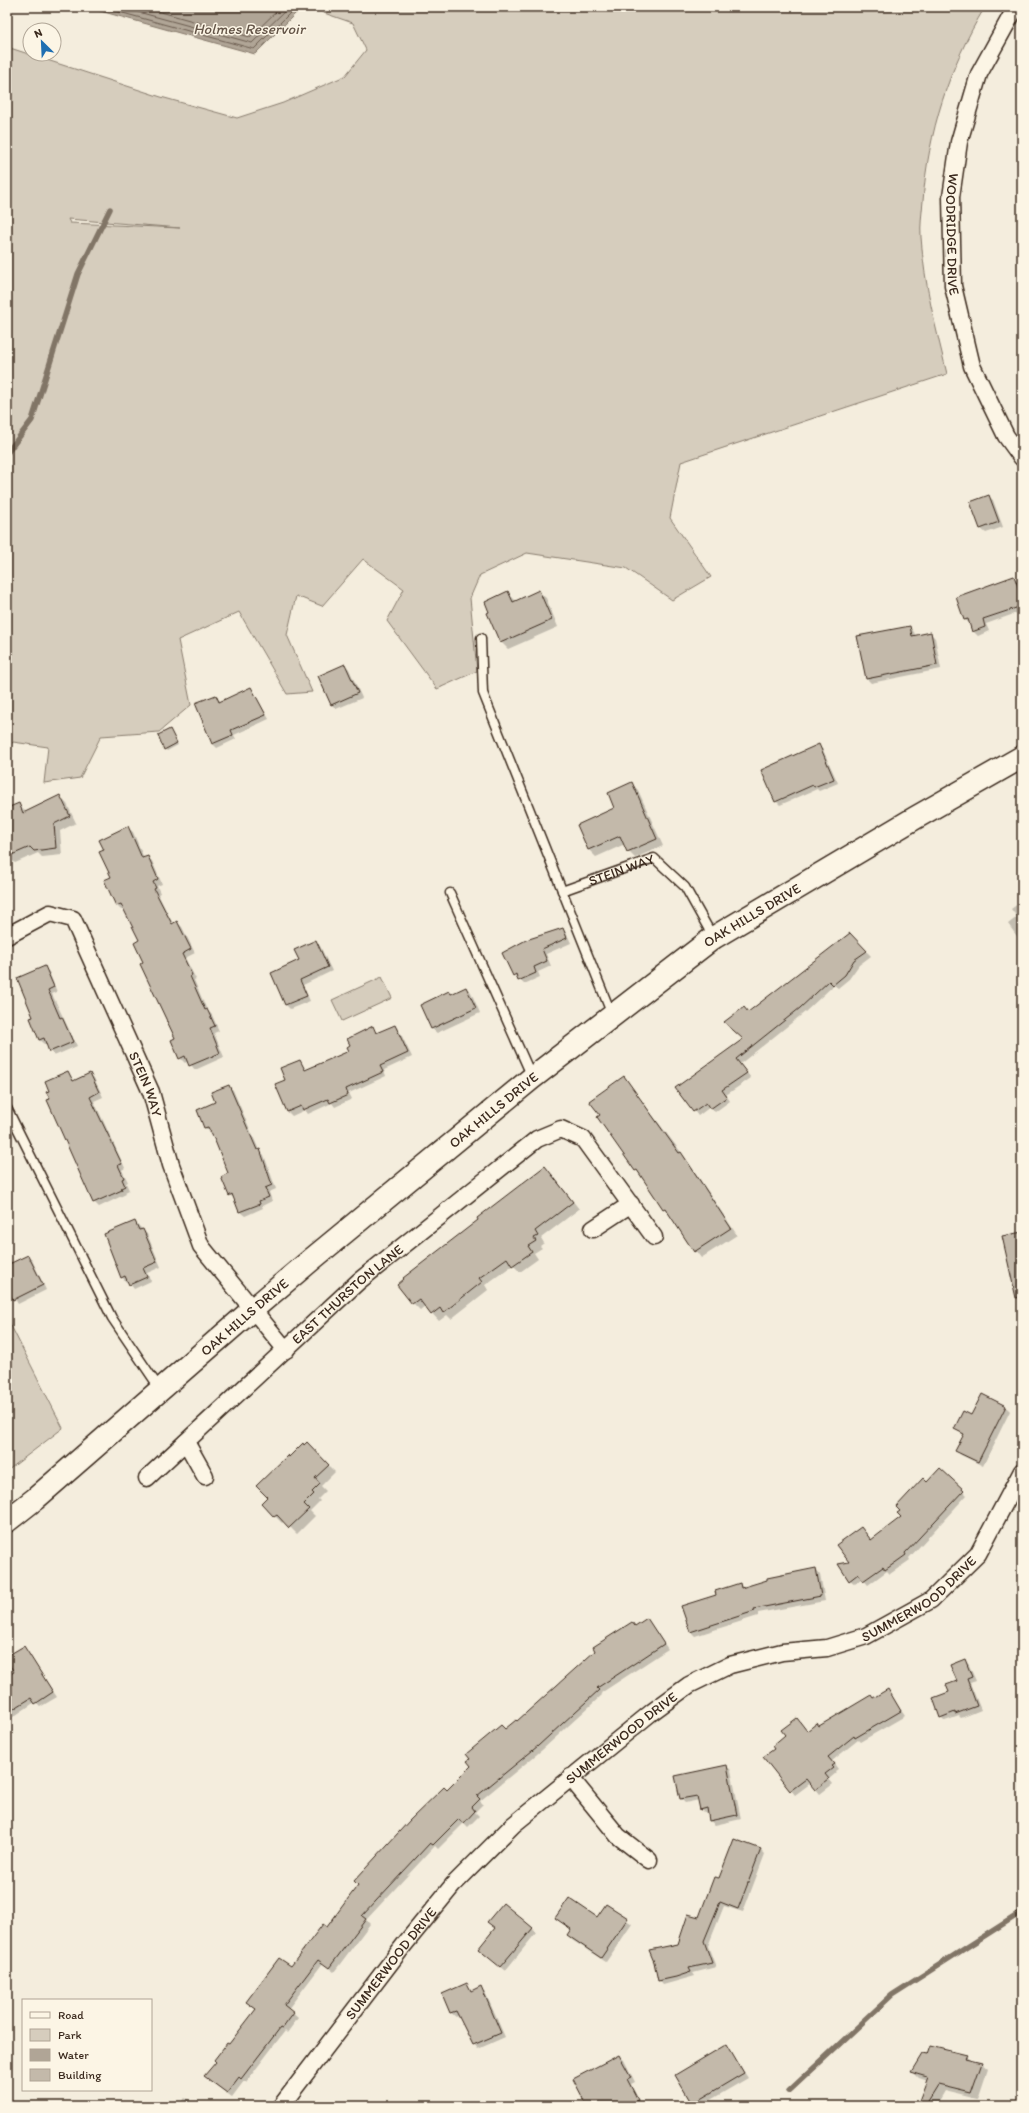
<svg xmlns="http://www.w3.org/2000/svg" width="1029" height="2113" viewBox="0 0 1029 2113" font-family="Itim,sans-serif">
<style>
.green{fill:#d6cdbd;stroke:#887c6e;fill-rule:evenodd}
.water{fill:#b0a596;stroke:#817466}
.shadow{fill:#0003}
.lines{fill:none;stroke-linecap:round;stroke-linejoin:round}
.shore{stroke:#6a5b4e;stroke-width:1}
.stream{stroke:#817466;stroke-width:5.5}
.building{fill:#c3b9aa;stroke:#3b2a1e}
.lane-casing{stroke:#3b2a1e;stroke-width:11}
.street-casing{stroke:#3b2a1e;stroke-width:19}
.secondary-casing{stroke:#3b2a1e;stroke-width:25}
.lane{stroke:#fcf5e5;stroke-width:8}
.street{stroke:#fcf5e5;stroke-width:16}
.secondary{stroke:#fcf5e5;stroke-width:22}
.labels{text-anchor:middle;stroke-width:3;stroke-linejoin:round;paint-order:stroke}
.street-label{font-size:14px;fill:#3b2a1e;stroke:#fcf5e5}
.water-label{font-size:15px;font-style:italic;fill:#645548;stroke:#fcf5e5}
</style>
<rect width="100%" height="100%" fill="#f4eddd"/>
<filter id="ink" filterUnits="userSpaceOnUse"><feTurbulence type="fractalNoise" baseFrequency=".025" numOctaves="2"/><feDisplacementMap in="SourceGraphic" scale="8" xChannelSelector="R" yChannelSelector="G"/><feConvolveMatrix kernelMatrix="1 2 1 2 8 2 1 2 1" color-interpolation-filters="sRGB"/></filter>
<g filter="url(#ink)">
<path class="green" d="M 318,7 L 985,7 C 949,66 928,133 923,201 C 922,213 920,225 921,237 C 924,284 936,328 947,374 L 681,462 L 670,518 L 711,577 L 672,600 L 626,568 L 527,553 L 480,575 L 470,598 L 477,671 L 437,689 L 387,621 L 404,589 L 363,559 L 322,606 L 296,596 L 287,635 L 312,692 L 287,694 L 239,612 L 178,640 L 191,705 L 159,732 L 101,736 L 80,778 L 44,783 L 48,747 L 13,742 L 7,749 L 7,47 L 161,97 L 237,118 L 283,103 L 345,76 L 366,50 L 353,23 L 324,13 ZM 68,219 L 180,228 L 70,223 Z
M 382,977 L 392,998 L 342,1021 L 332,1000 Z
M 7,1318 L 63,1428 L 7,1471 Z"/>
<path class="water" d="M 86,7 L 302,7 L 255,54 Z"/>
<path class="shadow" d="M 988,496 L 993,500 L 1003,527 L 986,533 L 981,529 L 971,503 Z
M 1014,577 L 1018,581 L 1022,591 L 1022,611 L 986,624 L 989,631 L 978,636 L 973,631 L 971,624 L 965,620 L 957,597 Z
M 539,592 L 546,598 L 558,627 L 508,649 L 501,642 L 490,612 L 508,593 L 516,601 Z
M 910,627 L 914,632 L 916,637 L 931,634 L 935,638 L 941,669 L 871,683 L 867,679 Z
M 345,665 L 349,669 L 362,698 L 336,709 L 332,705 L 319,677 Z
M 251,688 L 269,719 L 234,735 L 236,739 L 217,748 L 213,744 L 216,696 L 221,702 Z
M 170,730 L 178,745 L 167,751 L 165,749 Z
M 819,746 L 823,750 L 838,783 L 819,791 L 817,789 L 780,805 L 776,801 Z
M 631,783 L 638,790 L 663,846 L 635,858 L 628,851 L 625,844 L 596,857 L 589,850 L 578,825 L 616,809 Z
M 60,797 L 67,804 L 76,823 L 60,831 L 62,855 L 42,857 L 38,853 L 15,863 L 10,859 L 7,861 L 7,809 L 18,804 L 26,812 Z
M 128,828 L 133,832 L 144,858 L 147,857 L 152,861 L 162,884 L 157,886 L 160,893 L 158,894 L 173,924 L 177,922 L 182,927 L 195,953 L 185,958 L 196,979 L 194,980 L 207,1010 L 212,1015 L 219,1031 L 214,1033 L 224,1057 L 195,1070 L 188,1061 L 185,1063 L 180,1058 L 176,1039 L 145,963 L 140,941 L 124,909 L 121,910 L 117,906 L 105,850 Z
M 1022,901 L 1022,943 L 1008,924 L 1017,917 L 1011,909 Z
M 563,929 L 567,934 L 571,943 L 546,954 L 551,966 L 538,972 L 540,977 L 524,984 L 514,975 L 526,941 Z
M 850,935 L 871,956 L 859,965 L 849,979 L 838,988 L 834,985 L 805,1012 L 740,1064 L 751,1078 L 726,1095 L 730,1101 L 715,1112 L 710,1107 L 698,1116 L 677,1088 L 744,1039 Z
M 316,941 L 320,946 L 332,971 L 303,985 L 310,1001 L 290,1009 L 286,1005 L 272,973 L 300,961 Z
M 44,968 L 49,972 L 57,992 L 52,994 L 77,1046 L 54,1056 L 47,1043 L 44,1044 L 39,1040 L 34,1017 Z
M 466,988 L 471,992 L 480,1013 L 437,1033 L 432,1029 L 421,1005 Z
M 395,1026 L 399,1030 L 412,1057 L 384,1070 L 386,1076 L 349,1093 L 352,1099 L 335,1107 L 332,1103 L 308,1114 L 305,1110 L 292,1116 L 288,1112 L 286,1080 L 300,1061 L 306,1070 L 350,1052 L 373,1028 L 378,1034 Z
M 68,1072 L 74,1081 L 90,1074 L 94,1078 L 103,1097 L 94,1101 L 125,1168 L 122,1170 L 128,1182 L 126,1183 L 129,1190 L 125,1192 L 126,1194 L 99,1207 L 94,1202 L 51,1100 Z
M 624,1078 L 687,1160 L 737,1235 L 701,1258 L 598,1118 L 601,1115 Z
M 228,1086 L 233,1090 L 259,1150 L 264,1155 L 276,1189 L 269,1192 L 272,1201 L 262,1206 L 263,1208 L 245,1216 L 240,1212 L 235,1199 L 230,1195 L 230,1174 L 211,1132 L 205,1128 L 198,1111 L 217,1102 Z
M 552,1174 L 579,1209 L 541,1238 L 544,1243 L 540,1246 L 542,1248 L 534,1253 L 538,1259 L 520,1272 L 513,1265 L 485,1285 L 488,1290 L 451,1319 L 447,1315 L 439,1321 L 425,1306 L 420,1310 L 413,1303 Z
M 135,1222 L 147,1234 L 161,1267 L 147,1273 L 151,1281 L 134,1289 L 128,1281 L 126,1282 L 122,1277 Z
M 28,1256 L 32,1260 L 46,1290 L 18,1304 L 7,1286 L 7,1266 Z
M 1006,1407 L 1010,1411 L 983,1466 L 961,1455 L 956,1450 L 964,1435 L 955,1429 L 972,1417 Z
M 307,1444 L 335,1472 L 321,1486 L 326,1491 L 318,1499 L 320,1501 L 310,1511 L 315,1516 L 297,1534 L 284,1521 L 282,1523 L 262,1503 L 268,1498 L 289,1458 Z
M 940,1469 L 967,1495 L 909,1558 L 910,1560 L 890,1574 L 887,1571 L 868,1585 L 862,1578 L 855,1584 L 850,1580 L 850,1563 L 861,1528 L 872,1540 L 903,1517 L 927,1483 Z
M 816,1569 L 820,1574 L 825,1601 L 758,1613 L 758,1616 L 695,1636 L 690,1631 L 717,1595 L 739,1584 L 744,1588 Z
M 1022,1569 L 1022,1591 L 1015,1585 L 1020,1579 L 1016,1576 Z
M 647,1620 L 668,1649 L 601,1693 L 602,1695 L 542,1750 L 480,1801 L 483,1804 L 475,1812 L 479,1816 L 468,1827 L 464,1823 L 438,1849 L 435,1846 L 366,1920 L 370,1924 L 334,1972 L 323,1963 L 288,2009 L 298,2018 L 287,2033 L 285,2031 L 246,2082 L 244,2081 L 232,2097 L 210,2081 L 206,2076 L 257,2010 L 247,2002 L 291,1968 L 447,1791 L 505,1730 L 517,1722 L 632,1623 L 636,1627 Z
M 23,1647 L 57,1697 L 40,1707 L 35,1702 L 13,1717 L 7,1710 L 7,1677 L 15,1672 L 7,1657 Z
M 965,1660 L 969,1665 L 976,1681 L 970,1683 L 981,1710 L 961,1718 L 959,1716 L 945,1721 L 941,1717 L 958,1682 Z
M 888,1691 L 905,1716 L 860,1742 L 858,1740 L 832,1761 L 838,1769 L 835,1771 L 836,1773 L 829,1779 L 833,1784 L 820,1794 L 811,1783 L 795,1795 L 765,1757 L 807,1732 Z
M 726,1766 L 731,1770 L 741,1819 L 715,1825 L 710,1821 L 709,1813 L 706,1814 L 701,1809 L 699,1800 L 685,1803 L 681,1799 Z
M 761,1850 L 765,1854 L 743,1912 L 724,1906 L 708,1946 L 716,1967 L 693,1973 L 695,1976 L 663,1985 L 659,1980 L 678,1945 L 699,1918 L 719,1880 Z
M 606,1905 L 632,1924 L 606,1962 L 572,1940 L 568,1935 L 572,1930 L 557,1918 L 598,1919 Z
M 496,1928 L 532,1928 L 536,1933 L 505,1971 L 479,1949 Z
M 467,1984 L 472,1991 L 480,1988 L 485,1992 L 505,2037 L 478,2049 L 474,2044 L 460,2015 L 456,2017 L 451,2013 L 443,1994 Z
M 727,2046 L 748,2078 L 700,2106 L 695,2106 L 693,2103 Z
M 619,2056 L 624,2060 L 635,2082 L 631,2084 L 641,2105 L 588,2106 Z
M 966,2056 L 971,2060 L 981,2063 L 988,2069 L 978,2099 L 945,2091 L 936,2106 L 919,2106 L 928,2081 L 919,2078 L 912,2071 Z
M 185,2098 L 197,2106 L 179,2106 Z
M 347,2103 L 354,2106 L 346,2106 Z"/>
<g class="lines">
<path class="shore" d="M 101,7 L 254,49 L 296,7
M 120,7 L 252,43 L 289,7
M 143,7 L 250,37 L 281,7"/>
<path class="stream" d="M 7,453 L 32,420 L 78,274 L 110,209
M 789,2091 L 892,1995 L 1022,1912"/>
</g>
<path class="building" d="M 989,495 L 999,522 L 980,529 L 970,502 Z
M 1014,576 L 1022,597 L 1022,606 L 983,619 L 985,627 L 972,632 L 968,619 L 964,620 L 956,597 Z
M 539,590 L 552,620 L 500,643 L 487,613 L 489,612 L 485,602 L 508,591 L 513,602 Z
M 910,626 L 912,636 L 931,632 L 937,665 L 866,679 L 857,636 Z
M 345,664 L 358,693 L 331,705 L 318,676 Z
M 251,687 L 266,715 L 231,730 L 233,735 L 212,744 L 195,703 L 216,695 L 219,702 Z
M 170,729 L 177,743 L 164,750 L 158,735 Z
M 819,744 L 834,779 L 814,787 L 813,785 L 775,802 L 761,770 Z
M 632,782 L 657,839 L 627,852 L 620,836 L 588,850 L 577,825 L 614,808 L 608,793 Z
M 60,795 L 70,816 L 54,824 L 56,848 L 34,851 L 30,847 L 7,857 L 7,808 L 19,803 L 23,813 Z
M 128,826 L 142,858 L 148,856 L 158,879 L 153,882 L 156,888 L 154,889 L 172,924 L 177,921 L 191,949 L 182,954 L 192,975 L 190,976 L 205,1010 L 207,1009 L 215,1026 L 210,1028 L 220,1053 L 189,1066 L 185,1056 L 179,1059 L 171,1040 L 175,1038 L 140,964 L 143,962 L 134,943 L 139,940 L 121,904 L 116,906 L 104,880 L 111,877 L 99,852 L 104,850 L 99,840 Z
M 563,928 L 567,938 L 542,949 L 547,961 L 534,967 L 536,973 L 518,981 L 516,974 L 513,976 L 502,953 L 526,940 Z
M 850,933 L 867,951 L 854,960 L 845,975 L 833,985 L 829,981 L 800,1008 L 736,1059 L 747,1073 L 722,1090 L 727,1097 L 710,1109 L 706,1103 L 693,1112 L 675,1088 L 743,1039 L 724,1022 L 744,1007 L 748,1012 Z
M 316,940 L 328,967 L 300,980 L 307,996 L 285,1005 L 271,973 L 299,960 L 294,950 Z
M 45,966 L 54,987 L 48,990 L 60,1018 L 62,1017 L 73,1042 L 49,1052 L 44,1038 L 39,1040 L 30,1018 L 33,1017 L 17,978 Z
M 466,987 L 476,1008 L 431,1029 L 420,1005 L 449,991 L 451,994 Z
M 395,1025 L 408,1053 L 380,1066 L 383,1072 L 346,1089 L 348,1095 L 330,1103 L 328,1099 L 303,1110 L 301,1106 L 287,1112 L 275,1084 L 285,1080 L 280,1068 L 300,1060 L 305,1070 L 349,1051 L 347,1047 L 350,1045 L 347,1039 L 373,1026 L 376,1033 Z
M 68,1071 L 73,1081 L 90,1073 L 99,1092 L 90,1097 L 122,1164 L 118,1165 L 124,1178 L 122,1179 L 125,1186 L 121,1188 L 122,1190 L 93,1203 L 47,1100 L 50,1099 L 46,1092 L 49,1091 L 45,1081 Z
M 624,1076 L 679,1153 L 681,1152 L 731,1228 L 694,1252 L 665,1208 L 663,1209 L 637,1170 L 635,1171 L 597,1117 L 600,1115 L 589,1101 Z
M 229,1085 L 257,1150 L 260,1149 L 272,1185 L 265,1188 L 269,1197 L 259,1201 L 260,1204 L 239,1212 L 232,1194 L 229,1196 L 221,1177 L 228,1173 L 215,1141 L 208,1127 L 204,1128 L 197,1110 L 215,1102 L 211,1092 Z
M 545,1166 L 573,1202 L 535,1231 L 538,1236 L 534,1238 L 536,1241 L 528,1246 L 532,1252 L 512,1266 L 507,1258 L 479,1278 L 482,1282 L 443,1313 L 440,1308 L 431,1315 L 419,1299 L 412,1304 L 397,1285 L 404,1279 L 403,1278 L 478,1220 L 477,1218 Z
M 135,1221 L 139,1230 L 143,1229 L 157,1262 L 143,1268 L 147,1277 L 129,1285 L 125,1276 L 121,1278 L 104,1234 Z
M 1022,1232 L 1022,1297 L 1016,1298 L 1002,1236 Z
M 28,1255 L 43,1285 L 13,1300 L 7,1288 L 7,1265 Z
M 982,1394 L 1006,1406 L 978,1462 L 955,1451 L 964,1434 L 954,1429 L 963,1411 L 971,1415 Z
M 307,1442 L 329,1465 L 315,1478 L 320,1484 L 312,1492 L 314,1494 L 304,1504 L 309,1509 L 289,1528 L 277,1515 L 274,1517 L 261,1503 L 267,1497 L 256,1486 L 288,1455 L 289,1457 L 303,1443 L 304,1445 Z
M 940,1468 L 964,1490 L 905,1553 L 906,1555 L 885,1570 L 883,1567 L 863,1581 L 858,1574 L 849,1581 L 838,1564 L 849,1562 L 836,1545 L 861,1527 L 871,1540 L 901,1517 L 897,1513 L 900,1511 L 896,1507 L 923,1478 L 927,1482 Z
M 816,1568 L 821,1596 L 754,1609 L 755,1611 L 690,1632 L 681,1606 L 716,1595 L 715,1591 L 740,1583 L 741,1588 L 767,1580 L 767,1578 Z
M 647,1618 L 664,1644 L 597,1688 L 599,1690 L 538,1746 L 477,1796 L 480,1799 L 472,1807 L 475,1811 L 463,1824 L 459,1819 L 433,1845 L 430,1843 L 362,1916 L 366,1919 L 329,1968 L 318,1960 L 284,2005 L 294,2013 L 282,2029 L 280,2028 L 241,2079 L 239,2077 L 227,2093 L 204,2076 L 216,2062 L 214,2060 L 221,2051 L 227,2043 L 229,2044 L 256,2009 L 246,2002 L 279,1958 L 291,1966 L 323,1924 L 327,1927 L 358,1885 L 354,1881 L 410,1820 L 444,1787 L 447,1790 L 471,1766 L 467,1761 L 470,1759 L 466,1754 L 501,1725 L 505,1729 L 516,1720 L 517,1721 L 595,1651 L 593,1647 L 632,1622 L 635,1626 Z
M 24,1646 L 53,1692 L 35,1704 L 31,1698 L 7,1713 L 7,1676 L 14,1672 L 7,1661 L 7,1656 Z
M 965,1659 L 972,1677 L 967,1679 L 977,1706 L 955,1714 L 955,1712 L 940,1718 L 933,1698 L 949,1692 L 946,1685 L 957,1681 L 950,1665 Z
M 888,1689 L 901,1711 L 855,1738 L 854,1736 L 828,1757 L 834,1764 L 831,1766 L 833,1768 L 825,1774 L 829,1779 L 815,1790 L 806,1779 L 790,1791 L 763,1757 L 774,1749 L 772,1746 L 785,1735 L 781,1730 L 797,1718 L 807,1731 L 817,1723 L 819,1726 L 871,1695 L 873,1698 Z
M 727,1765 L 737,1815 L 709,1821 L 707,1808 L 700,1810 L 697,1796 L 680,1799 L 675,1776 Z
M 734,1839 L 761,1849 L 738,1909 L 720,1902 L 704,1941 L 712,1963 L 689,1968 L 691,1972 L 676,1977 L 658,1981 L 654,1962 L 649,1950 L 678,1944 L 688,1914 L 699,1917 L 714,1877 L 719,1878 Z
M 569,1898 L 597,1917 L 606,1904 L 628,1918 L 601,1958 L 567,1935 L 571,1929 L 555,1918 Z
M 503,1903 L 533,1928 L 500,1967 L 478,1949 L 495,1928 L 487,1922 Z
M 467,1983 L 471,1991 L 481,1986 L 501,2033 L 473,2045 L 456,2011 L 450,2013 L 442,1994 Z
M 727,2044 L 744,2073 L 692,2104 L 675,2075 Z
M 930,2046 L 967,2055 L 965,2058 L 982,2062 L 971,2093 L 938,2085 L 925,2106 L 917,2106 L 928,2077 L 911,2072 L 922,2054 L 927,2055 Z
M 619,2055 L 631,2077 L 627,2079 L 638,2100 L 626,2106 L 587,2106 L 573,2079 Z"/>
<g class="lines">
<g class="lane-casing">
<g id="lane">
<path d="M 481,638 L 483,693 L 612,1015"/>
<path id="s1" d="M 562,891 L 654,858 L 685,887 L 713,937"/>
<path d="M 450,893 L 532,1077"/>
<path d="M 7,1108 L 112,1318 L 160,1389"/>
</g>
</g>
<g class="street-casing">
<g id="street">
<path id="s2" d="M 1016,7 L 979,74 L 959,142 L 951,197 L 953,286 L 972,366 L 1006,436 L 1022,458"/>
<path id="s3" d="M 7,936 L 50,913 L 73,919 L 151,1092 L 171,1165 L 201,1246 L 286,1350"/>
<path d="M 593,1229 L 631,1204"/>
<path d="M 186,1442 L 205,1476"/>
<path id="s4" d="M 147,1478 L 359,1281 L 537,1139 L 561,1129 L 583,1139 L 654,1237"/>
<path d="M 570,1777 L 618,1836 L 649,1860"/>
<path id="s5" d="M 281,2106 L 404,1945 L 453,1885 L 513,1825 L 652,1712 L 689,1685 L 730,1665 L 782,1652 L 827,1648 L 866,1636 L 931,1600 L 978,1554 L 1022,1471"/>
</g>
</g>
<g class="secondary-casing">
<g id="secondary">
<path id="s6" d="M 7,1521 L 35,1499 L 252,1310 L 311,1260 L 532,1078 L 713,938 L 915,818 L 1022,757"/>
</g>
</g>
<use href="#lane" class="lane"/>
<use href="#street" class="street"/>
<use href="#secondary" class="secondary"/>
</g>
</g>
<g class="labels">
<g class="street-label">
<text dy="5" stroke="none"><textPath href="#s2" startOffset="240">WOODRIDGE DRIVE</textPath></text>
<text dy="5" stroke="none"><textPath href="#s1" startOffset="63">STEIN WAY</textPath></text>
<text dy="5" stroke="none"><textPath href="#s6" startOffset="961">OAK HILLS DRIVE</textPath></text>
<text dy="5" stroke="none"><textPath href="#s3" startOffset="253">STEIN WAY</textPath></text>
<text dy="5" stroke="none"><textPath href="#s6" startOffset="637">OAK HILLS DRIVE</textPath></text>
<text dy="5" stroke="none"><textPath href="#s4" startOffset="272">EAST THURSTON LANE</textPath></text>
<text dy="5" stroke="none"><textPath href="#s6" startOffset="313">OAK HILLS DRIVE</textPath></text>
<text dy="5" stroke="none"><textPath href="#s5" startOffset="840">SUMMERWOOD DRIVE</textPath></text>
<text dy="5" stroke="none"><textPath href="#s5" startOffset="504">SUMMERWOOD DRIVE</textPath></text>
<text dy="5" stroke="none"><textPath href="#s5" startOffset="180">SUMMERWOOD DRIVE</textPath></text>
</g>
<g class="water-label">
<text x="249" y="34">Holmes Reservoir</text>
</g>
</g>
<rect width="1029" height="2113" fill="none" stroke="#fcf5e5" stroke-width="24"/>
<rect x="12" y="12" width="1005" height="2089" fill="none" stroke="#3b2a1e" stroke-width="1.5" filter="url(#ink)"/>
<rect x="22" y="1999" width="130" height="92" fill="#fcf5e5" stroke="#afa495"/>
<rect x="30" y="2012" width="20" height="6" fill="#fcf5e5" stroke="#afa495"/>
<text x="58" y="2019" font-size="12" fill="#3b2a1e">Road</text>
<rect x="30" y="2029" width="20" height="12" fill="#d6cdbd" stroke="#afa495"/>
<text x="58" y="2039" font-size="12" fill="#3b2a1e">Park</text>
<rect x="30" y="2049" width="20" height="12" fill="#b0a596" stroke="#afa495"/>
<text x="58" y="2059" font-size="12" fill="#3b2a1e">Water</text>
<rect x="30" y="2069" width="20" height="12" fill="#c3b9aa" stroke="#afa495"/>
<text x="58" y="2079" font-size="12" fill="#3b2a1e">Building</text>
<g transform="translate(42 42) rotate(336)"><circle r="19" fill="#fcf5e5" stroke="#afa495"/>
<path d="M0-3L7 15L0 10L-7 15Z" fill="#1f6fb2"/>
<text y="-6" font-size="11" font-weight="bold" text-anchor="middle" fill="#3b2a1e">N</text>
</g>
</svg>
